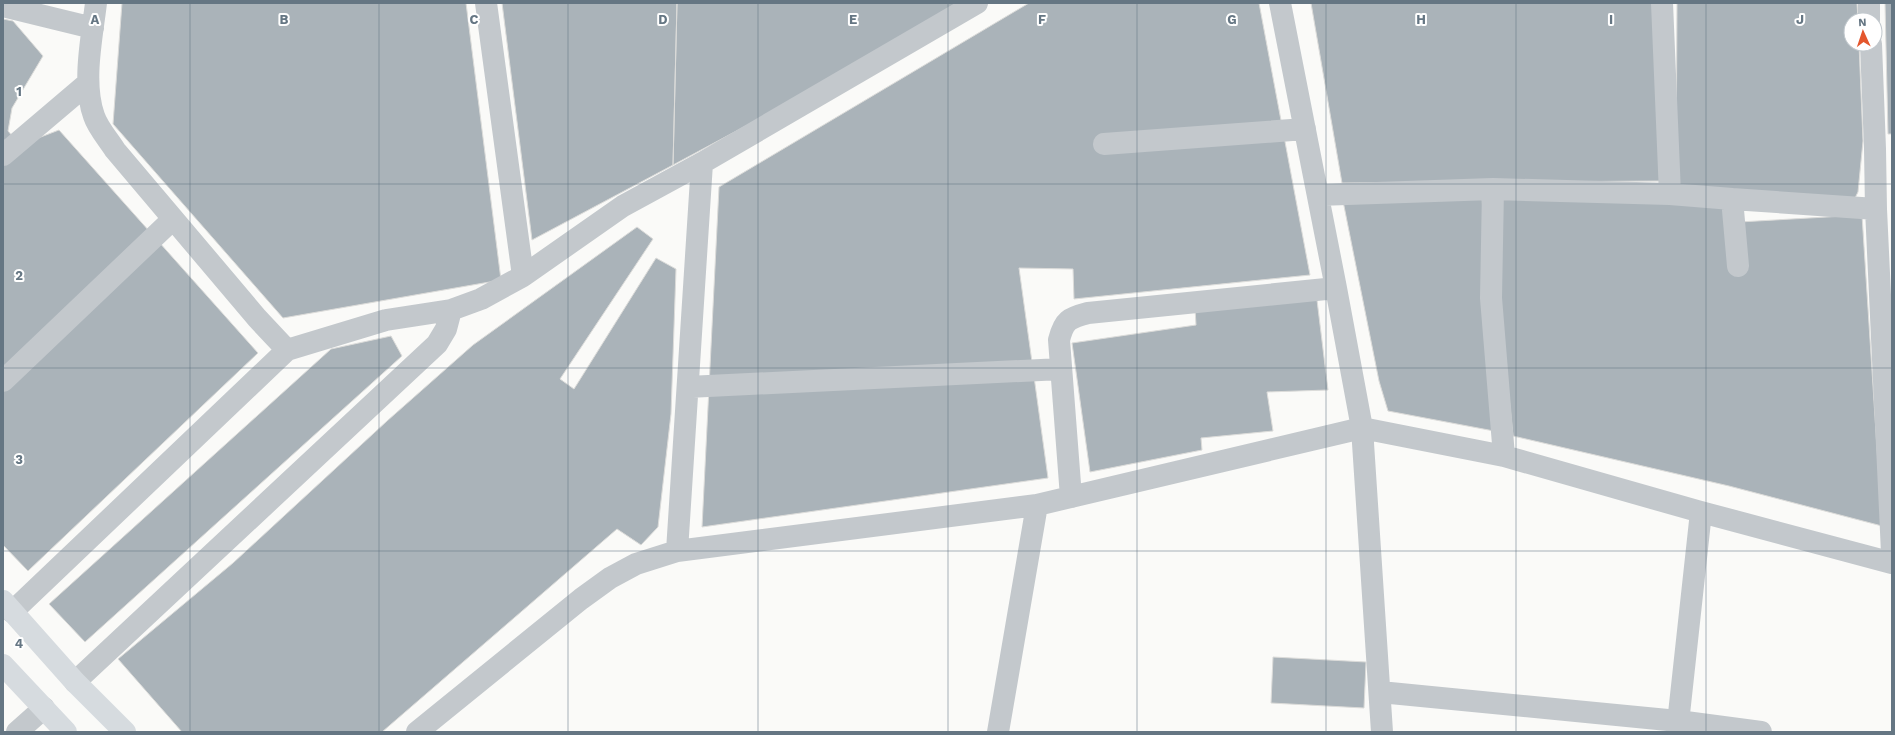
<svg xmlns="http://www.w3.org/2000/svg" width="1895" height="735" viewBox="0 0 1895 735" font-family="'Work Sans',sans-serif">
<style>
.building{fill:#aab3b9;stroke:#dcdcda}
.lines{fill:none;stroke-linecap:round;stroke-linejoin:round}
.street{stroke:#c3c8cc;stroke-width:22}
.secondary{stroke:#d6dbdf;stroke-width:22}
.grid{fill:none;stroke:#657683;stroke-width:1;stroke-opacity:0.55}
.grid-label{font-size:13px;text-anchor:middle;font-weight:bold;fill:#657683;stroke:#fff;stroke-width:4;stroke-linejoin:round;paint-order:stroke}
</style>
<rect width="100%" height="100%" fill="#fafaf8"/>
<path class="building" d="M 122,3 L 466,3 L 501,280 L 283,318 L 113,124 Z
M 502,3 L 677,3 L 673,165 L 532,240 Z
M 677,3 L 957,3 L 826,83 L 673,165 Z
M 1029,3 L 1259,3 L 1310,275 L 1074,299 L 1073,269 L 1019,268 L 1048,478 L 702,527 L 719,187 Z
M 1311,3 L 1653,3 L 1664,181 L 1342,183 Z
M 1677,3 L 1857,3 L 1858,20 L 1851,20 L 1851,44 L 1859,44 L 1863,141 L 1858,192 L 1853,202 L 1676,189 Z
M 1885,3 L 1892,3 L 1892,134 L 1888,134 Z
M 3,19 L 13,21 L 43,56 L 12,108 L 8,131 L 20,145 L 59,130 L 258,353 L 28,571 L 3,545 Z
M 1500,194 L 1728,203 L 1739,222 L 1862,215 L 1882,526 L 1729,486 L 1513,436 L 1499,300 Z
M 1482,195 L 1494,431 L 1388,411 L 1379,381 L 1343,201 Z
M 637,227 L 653,239 L 560,379 L 574,389 L 656,258 L 676,269 L 671,414 L 658,527 L 641,545 L 617,529 L 382,732 L 182,732 L 118,659 L 233,563 L 387,421 L 473,345 Z
M 1317,300 L 1328,390 L 1267,392 L 1273,431 L 1201,438 L 1202,450 L 1090,472 L 1072,343 L 1196,325 L 1195,308 Z
M 391,336 L 402,356 L 85,642 L 49,604 L 331,349 Z
M 1273,657 L 1366,662 L 1364,708 L 1271,703 Z"/>
<g class="lines">
<path class="street" d="M 96,3 C 92,37 82,83 94,116 C 98,128 108,139 115,150 L 257,318 L 287,350 L 386,320 L 451,310 L 481,299 L 523,276 L 623,206 L 702,163 L 977,3
M 486,3 L 523,276
M 1280,3 L 1336,288 L 1362,428 L 1382,732
M 1662,3 L 1670,194
M 1869,3 L 1869,20
M 3,6 L 93,28
M 1871,44 L 1875,149 L 1876,209
M 1104,144 L 1305,129
M 3,155 L 88,83
M 1318,195 L 1493,189
M 1738,266 L 1732,199 L 1876,209 L 1892,553
M 3,381 L 173,219
M 688,387 L 1061,369
M 1504,456 L 1491,298 L 1493,189 L 1670,194 L 1732,199
M 1071,497 L 1059,340 C 1064,320 1069,318 1088,313 L 1336,288
M 677,551 L 702,163
M 12,612 L 287,350
M 75,682 L 437,344 L 446,329 L 451,310
M 1380,692 L 1678,721 L 1761,732
M 17,732 L 44,708
M 417,732 L 581,599 L 610,578 L 636,564 L 677,551 L 1037,505 L 1362,428 L 1504,456 L 1701,512 L 1892,563
M 998,732 L 1037,505
M 1677,732 L 1701,512"/>
<path class="secondary" d="M 3,601 L 75,682 L 125,732
M 3,665 L 66,732"/>
</g>
<path class="grid" d="M 190,3 L 190,732M 379,3 L 379,732M 568,3 L 568,732M 758,3 L 758,732M 948,3 L 948,732M 1137,3 L 1137,732M 1326,3 L 1326,732M 1516,3 L 1516,732M 1706,3 L 1706,732M 3,184 L 1892,184M 3,368 L 1892,368M 3,551 L 1892,551"/>
<g class="grid-label">
<text x="95" y="24">A</text>
<text x="284" y="24">B</text>
<text x="474" y="24">C</text>
<text x="663" y="24">D</text>
<text x="853" y="24">E</text>
<text x="1042" y="24">F</text>
<text x="1232" y="24">G</text>
<text x="1421" y="24">H</text>
<text x="1611" y="24">I</text>
<text x="1800" y="24">J</text>
<text x="19" y="96">1</text>
<text x="19" y="280">2</text>
<text x="19" y="464">3</text>
<text x="19" y="648">4</text>
</g>
<rect width="1895" height="735" fill="none" stroke="#657683" stroke-width="8"/>
<g transform="translate(1863 32) rotate(357)"><circle r="19" fill="#ffffff" stroke="#c1c8cd"/>
<path d="M0-3L7 15L0 10L-7 15Z" fill="#e4572e"/>
<text y="-6" font-size="11" font-weight="bold" text-anchor="middle" fill="#657683">N</text>
</g>
</svg>
